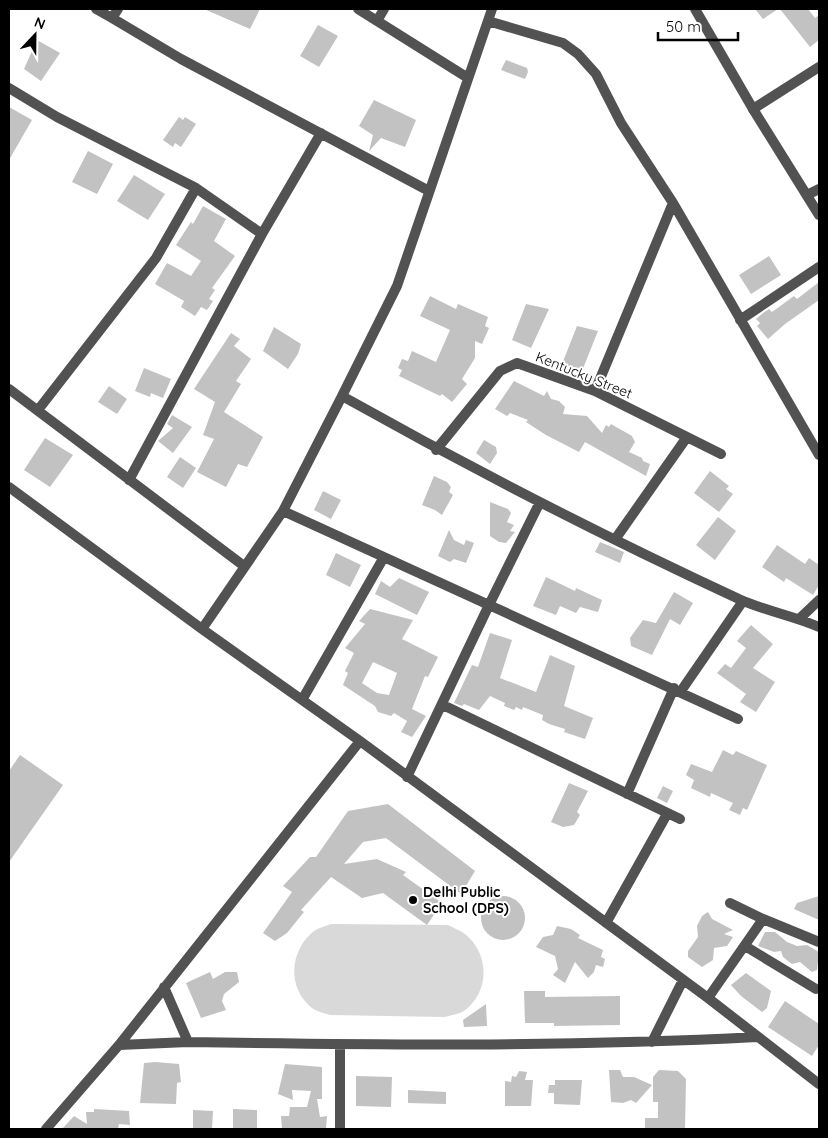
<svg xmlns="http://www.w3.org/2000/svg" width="828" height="1138" viewBox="0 0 828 1138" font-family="Quicksand,sans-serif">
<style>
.green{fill:#d9d9d9}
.building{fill:#c2c2c2;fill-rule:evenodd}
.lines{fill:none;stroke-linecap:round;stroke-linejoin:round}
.minor{stroke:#525252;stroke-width:10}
.tertiary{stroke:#525252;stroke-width:10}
.poi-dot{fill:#000;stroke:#fff;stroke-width:2}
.labels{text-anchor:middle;stroke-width:4;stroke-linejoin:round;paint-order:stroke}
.street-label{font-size:14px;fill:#000;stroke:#fff}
.poi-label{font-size:14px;font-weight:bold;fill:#000;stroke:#fff;text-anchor:start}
</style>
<rect width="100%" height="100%" fill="#fff"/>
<path class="green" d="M 331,924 L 448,925 C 453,928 460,930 465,934 C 490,954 490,992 464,1011 C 459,1014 451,1015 445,1017 L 330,1015 C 325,1013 317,1012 312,1008 C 287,988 289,951 314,931 C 318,928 326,926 331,924 Z"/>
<path class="building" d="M 204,9 L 260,9 L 250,29 Z
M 755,9 L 778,9 L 763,19 Z
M 780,9 L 808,9 L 815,18 L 819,15 L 819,40 L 810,47 Z
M 318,25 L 338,36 L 319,67 L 300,56 Z
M 37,40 L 60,53 L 41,81 L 24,69 Z
M 506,60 L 527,68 L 528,72 L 525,79 L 501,70 Z
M 374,100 L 416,120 L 405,147 L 381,138 L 369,151 L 373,135 L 359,126 Z
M 9,107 L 32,120 L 9,160 Z
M 179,117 L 183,120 L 185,117 L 196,124 L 181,147 L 175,143 L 173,147 L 163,140 Z
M 88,151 L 113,164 L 97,194 L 72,182 Z
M 134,175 L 165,194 L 148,220 L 117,201 Z
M 203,206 L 226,219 L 214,241 L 235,256 L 212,288 L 215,290 L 209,299 L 213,301 L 207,310 L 201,307 L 195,316 L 181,307 L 184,301 L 155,284 L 167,263 L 191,276 L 201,261 L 176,245 L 191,222 L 193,224 Z
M 769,256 L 781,275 L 751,294 L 739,275 Z
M 819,282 L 819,300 L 785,324 L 768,339 L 757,326 L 760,323 L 756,319 L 763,313 L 769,309 L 772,312 L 794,296 L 797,299 Z
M 430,296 L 456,309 L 458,304 L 488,317 L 485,326 L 489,328 L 482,344 L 475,341 L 475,358 L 462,379 L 467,384 L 452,402 L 442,394 L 440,396 L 399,376 L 402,370 L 398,368 L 402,359 L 408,361 L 412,351 L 436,362 L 450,330 L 420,316 Z
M 526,304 L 549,309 L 531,348 L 512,340 Z
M 577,326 L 598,331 L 582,371 L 562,364 Z
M 274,327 L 301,344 L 298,354 L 288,369 L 263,351 Z
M 231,333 L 240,339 L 234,346 L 251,359 L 236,381 L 241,384 L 224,412 L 263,437 L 247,467 L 238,464 L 226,487 L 197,472 L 214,439 L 203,435 L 215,402 L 194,389 Z
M 144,368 L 171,379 L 163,398 L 151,393 L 150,397 L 135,391 Z
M 514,381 L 544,396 L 547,391 L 551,399 L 559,401 L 565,407 L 563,414 L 587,416 L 602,433 L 606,425 L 609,427 L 611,424 L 632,436 L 635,442 L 629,452 L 642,458 L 643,461 L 650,464 L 646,476 L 585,442 L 579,452 L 546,435 L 526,422 L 528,420 L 510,413 L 507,416 L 495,409 Z
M 109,386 L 127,399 L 117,414 L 98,402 Z
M 172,415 L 192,427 L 173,453 L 158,441 L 173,428 L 167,424 Z
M 45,438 L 73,455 L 50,487 L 24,470 Z
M 484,440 L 496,447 L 497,453 L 490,464 L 476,453 Z
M 180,457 L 196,468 L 183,488 L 167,477 Z
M 710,471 L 729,486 L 726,489 L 733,494 L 719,512 L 694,493 Z
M 434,476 L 447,482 L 451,487 L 449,492 L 453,495 L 442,515 L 435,510 L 422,505 Z
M 323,491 L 341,500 L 331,519 L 314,510 Z
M 490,502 L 508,509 L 511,513 L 507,522 L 514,525 L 510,531 L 515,532 L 506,543 L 499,542 L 490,536 Z
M 718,517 L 736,531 L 715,560 L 696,545 Z
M 449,530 L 454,540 L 464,545 L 466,540 L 474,543 L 466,563 L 454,559 L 450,562 L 438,556 Z
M 600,542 L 624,552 L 620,563 L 595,552 Z
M 777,545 L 805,564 L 809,558 L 819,565 L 819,585 L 813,595 L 786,578 L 784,582 L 762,567 Z
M 336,553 L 361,565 L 350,587 L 326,575 Z
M 546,577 L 575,591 L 576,588 L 602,600 L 598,612 L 580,607 L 576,613 L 560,606 L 556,615 L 533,606 Z
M 399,578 L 429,592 L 417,615 L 375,594 L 381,581 L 390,587 Z
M 674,592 L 693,603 L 680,625 L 670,619 L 652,655 L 631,646 L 630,638 L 643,620 L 656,623 Z
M 370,609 L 413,620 L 402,639 L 438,657 L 428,677 L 425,676 L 412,709 L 426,716 L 412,737 L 401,732 L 407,721 L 394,713 L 391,716 L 378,712 L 375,706 L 343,685 L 348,673 L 345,671 L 354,653 L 345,648 L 365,624 L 359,621 ZM 373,662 L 397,673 L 389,695 L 377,693 L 362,683 Z
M 751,625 L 773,644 L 753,668 L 775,682 L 756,712 L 740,702 L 746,694 L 717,673 L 725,664 L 731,668 L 746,648 L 737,641 Z
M 490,633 L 512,640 L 500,678 L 536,692 L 550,655 L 575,666 L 564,706 L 593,718 L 585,739 L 564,732 L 565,729 L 549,724 L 542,720 L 543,715 L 523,707 L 522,710 L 516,707 L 514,710 L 504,706 L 505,703 L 490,696 L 479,710 L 464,704 L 462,706 L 454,703 L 472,665 L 478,667 Z
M 723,750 L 733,755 L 736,751 L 767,765 L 747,810 L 743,808 L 740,815 L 729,810 L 733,803 L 711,793 L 710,797 L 691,788 L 694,780 L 686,775 L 691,764 L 712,772 Z
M 20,755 L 63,785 L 9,862 L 9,771 Z
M 569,783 L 588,791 L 577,812 L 580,815 L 574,825 L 563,827 L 551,822 Z
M 663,786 L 673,791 L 667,803 L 657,798 Z
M 388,804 L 475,871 L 461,894 L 386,838 L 363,842 L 344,864 L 377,859 L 406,872 L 403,875 L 442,903 L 427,925 L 383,893 L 362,898 L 331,877 L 301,910 L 304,912 L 287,933 L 275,941 L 263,933 L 292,892 L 283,886 L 310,857 L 316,857 L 348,811 Z
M 819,896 L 819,920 L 794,909 L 797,903 Z
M481 918a22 22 0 1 1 44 0a22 22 0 1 1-44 0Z
M 708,912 L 712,919 L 733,930 L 724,934 L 733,937 L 727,946 L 714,948 L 713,960 L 702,967 L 688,957 L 688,951 L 698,937 L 697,926 L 702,916 Z
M 557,926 L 571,929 L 580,935 L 578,938 L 603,950 L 601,957 L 605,959 L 603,967 L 596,965 L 594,972 L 588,978 L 575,962 L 565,983 L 553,975 L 558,969 L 555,956 L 536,947 L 543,937 L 553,935 Z
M 765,932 L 775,932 L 787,942 L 797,946 L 807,945 L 819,952 L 817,970 L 812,972 L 800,962 L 792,964 L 783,957 L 781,951 L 774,952 L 758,946 Z
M 210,972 L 213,979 L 225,972 L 237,972 L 239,982 L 224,994 L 222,1001 L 226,1010 L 201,1018 L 186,983 Z
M 746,973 L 771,991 L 767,1008 L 762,1012 L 741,996 L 731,985 Z
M 524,991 L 545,991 L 545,997 L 620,996 L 620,1025 L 554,1026 L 554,1023 L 525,1023 Z
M 785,1001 L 819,1024 L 819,1045 L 812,1056 L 768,1027 Z
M 486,1004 L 487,1026 L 464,1027 L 463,1020 Z
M 155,1062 L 179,1064 L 181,1082 L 177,1083 L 176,1104 L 140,1103 L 144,1063 Z
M 285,1064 L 322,1067 L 322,1099 L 317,1099 L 320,1117 L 327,1116 L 326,1129 L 282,1129 L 281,1116 L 289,1116 L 290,1107 L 307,1107 L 311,1091 L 292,1090 L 293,1100 L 278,1094 Z
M 609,1070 L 620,1070 L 623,1077 L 634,1077 L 652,1085 L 636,1103 L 631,1100 L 623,1103 L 611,1102 Z
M 659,1070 L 678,1071 L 686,1079 L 685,1129 L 645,1129 L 645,1118 L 658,1118 L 658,1102 L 653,1102 L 653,1077 Z
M 519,1071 L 527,1072 L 525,1080 L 533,1080 L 531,1106 L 505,1106 L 505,1081 L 511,1082 L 512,1076 L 516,1077 Z
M 356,1076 L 392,1077 L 391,1107 L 356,1106 Z
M 555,1080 L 582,1080 L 580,1105 L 554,1104 L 554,1093 L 548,1093 L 549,1085 L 555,1085 Z
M 408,1090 L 446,1092 L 446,1104 L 408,1103 Z
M 94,1109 L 129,1111 L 130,1125 L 119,1124 L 118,1129 L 62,1129 L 74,1116 L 87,1124 L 86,1112 L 94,1112 Z
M 233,1109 L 257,1110 L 257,1129 L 233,1129 Z
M 193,1110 L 213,1111 L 212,1129 L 193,1129 Z"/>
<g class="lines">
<path class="minor" d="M 96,9 L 112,18 L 118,9
M 358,9 L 468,78
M 112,18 L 181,59 L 429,191
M 377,21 L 384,9
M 488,21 L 563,43 L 578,54 L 596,74 L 621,123 L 673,203 L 819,455
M 9,88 L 57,117 L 196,188 L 262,234
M 753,109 L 819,67
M 807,195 L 819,189
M 740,320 L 819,267
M 9,389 L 244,566
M 595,391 L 673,203
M 342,396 L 397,286 L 492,9
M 38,410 L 156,258 L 196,188
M 436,450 L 500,371 L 517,363 L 595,391 L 721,454
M 129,480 L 262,234 L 321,133
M 9,487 L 202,629 L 360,741 L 708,998 L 819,1084
M 283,511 L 342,396 C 472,469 605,537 741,600 C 766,611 794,616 819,627
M 616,538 L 687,437
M 799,619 L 819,600
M 202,629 L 283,511 L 489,605 L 539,504
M 681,691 L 743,601
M 302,700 L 384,557
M 443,705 L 680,819
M 407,777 L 489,605 L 738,719
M 627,794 L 674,688
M 730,903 L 763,919
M 606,923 L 667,814
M 745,946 L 816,989
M 708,998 L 763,919 L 819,942
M 188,1042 C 378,1045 568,1047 757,1037
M 652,1042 L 683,980
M 119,1045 L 188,1042 L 164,987
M 340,1045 L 340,1129
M 46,1129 L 119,1045 L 360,741"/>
<path class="tertiary" d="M 695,9 L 753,109 L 819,215"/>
</g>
<circle class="poi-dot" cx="413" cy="900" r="5"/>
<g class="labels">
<g class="street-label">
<text transform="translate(584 375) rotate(22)" y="5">Kentucky Street</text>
</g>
<g class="poi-label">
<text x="423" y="897">Delhi Public<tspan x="423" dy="16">School (DPS)</tspan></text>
</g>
</g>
<rect width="828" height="1138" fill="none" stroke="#000000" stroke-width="20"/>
<g transform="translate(35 35) rotate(22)" stroke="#ffffff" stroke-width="4" paint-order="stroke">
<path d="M0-4L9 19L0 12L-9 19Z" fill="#000000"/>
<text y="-8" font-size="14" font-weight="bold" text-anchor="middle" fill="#000000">N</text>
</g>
<path d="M658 32v8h80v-8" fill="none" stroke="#000000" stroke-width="2.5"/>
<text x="666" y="32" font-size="15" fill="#000000" stroke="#ffffff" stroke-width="4" paint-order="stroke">50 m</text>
</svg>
